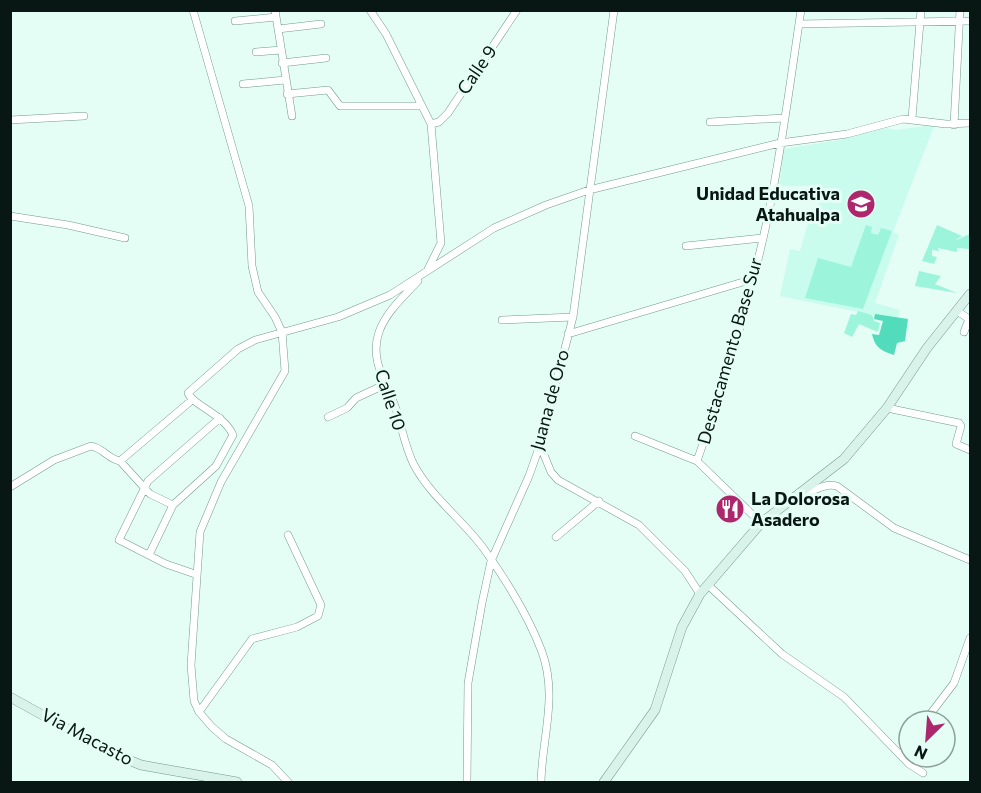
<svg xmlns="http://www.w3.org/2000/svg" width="981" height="793" viewBox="0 0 981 793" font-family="Commissioner,sans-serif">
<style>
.built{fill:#c9fcec}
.green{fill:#9cf5db}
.forest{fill:#52dcbb}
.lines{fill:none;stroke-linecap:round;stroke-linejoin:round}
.street-casing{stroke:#739a8e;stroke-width:8}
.secondary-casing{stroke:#739a8e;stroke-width:10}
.street{stroke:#fff;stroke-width:7}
.secondary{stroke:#d9f3eb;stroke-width:9}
.labels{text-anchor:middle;stroke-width:6;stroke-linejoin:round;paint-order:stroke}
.street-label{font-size:18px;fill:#081713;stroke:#e4fdf5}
.poi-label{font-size:18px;font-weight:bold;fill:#081713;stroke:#e4fdf5;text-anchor:end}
</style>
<rect width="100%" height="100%" fill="#e4fdf5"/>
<path class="built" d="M 926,126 L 934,126 L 893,232 L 899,235 L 875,303 L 900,310 L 897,320 L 780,296 L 790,249 L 800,251 L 808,223 L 813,224 L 823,186 L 779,186 L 784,149 L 839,140 L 886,128 L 896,130 Z"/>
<path class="green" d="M 866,225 L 872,227 L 871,233 L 878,235 L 881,228 L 892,231 L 863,309 L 805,298 L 818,258 L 851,267 Z
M 937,225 L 962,236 L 954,241 L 970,234 L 969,249 L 957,248 L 957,252 L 938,248 L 939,251 L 932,250 L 932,256 L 937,257 L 934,264 L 922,261 Z
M 919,271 L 941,276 L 935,284 L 957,293 L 915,286 Z
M 858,311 L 872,315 L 874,321 L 880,323 L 878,332 L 859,324 L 852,337 L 844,333 L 851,314 L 856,315 Z"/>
<path class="forest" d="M 875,314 L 908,319 L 905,341 L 897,343 L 894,355 C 882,351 875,348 872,334 L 879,335 L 883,321 L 874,319 Z"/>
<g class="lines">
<g class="street-casing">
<path id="street" d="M 193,10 L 249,206 L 252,266 L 258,292 L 275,317 L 282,332 L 285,371 L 221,482 L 200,532 L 191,665 L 194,701 L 199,712 L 212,727 L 226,739 L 272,765 L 288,782
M 275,10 L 292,116
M 370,10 L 386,34 L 431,124 L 441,243 L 427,271
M 235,21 L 276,17
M 799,24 L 970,21
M 278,29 L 321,24
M 256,52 L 281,50
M 282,63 L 326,58
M 243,84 L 285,80
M 287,94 L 328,90 L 340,106 L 420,106
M 912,118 L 921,10
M 10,120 L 84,116
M 710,122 L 784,118
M 431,124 L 439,122 L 448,113 L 517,10
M 954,125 L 960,10
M 10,216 L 68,225 L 125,238
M 686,246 L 762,238
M 418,281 C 404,296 386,312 379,332 C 369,361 387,383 396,409 C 402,428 405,447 414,465 C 432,498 463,520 484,549 C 506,580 529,617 542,652 C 558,696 542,738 541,782
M 957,311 L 969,319 L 964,332
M 502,320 L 573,317
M 568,334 L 753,279
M 887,408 L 959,423 L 961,426 L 956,444 L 970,450
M 328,417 L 347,408 L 356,398 L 384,385
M 635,436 L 697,461
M 540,445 L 551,472 L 558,480 L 639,525 L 685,571 L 700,594
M 120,461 L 150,494 L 173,505
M 10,487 L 54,460 L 91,446 C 103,448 108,459 120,461 L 192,400
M 802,492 C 815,493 824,482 837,486 L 894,528 L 970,560
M 761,523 L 697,461 C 728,373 756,283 773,190 C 784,131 792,70 801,10
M 556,537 L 599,501
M 149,555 L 173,505 L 216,466 L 233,435 C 224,414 192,405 188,393 L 238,349 L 255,340 L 338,317 L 390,295 L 494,228 L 546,205 L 589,190 L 780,143 L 847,134 L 903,119 L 946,124 L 970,123
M 195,574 L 166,564 L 119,540 L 148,481 L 220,418
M 708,585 L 782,654 L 844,697 L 909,764 L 923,773
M 199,712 L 252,639 L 297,627 L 318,616 L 321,605 L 288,535
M 925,721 L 954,683 L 970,638
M 902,754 L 909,741
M 467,782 L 468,683 L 482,603 L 491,561 L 529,476 L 540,445 L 573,317 L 614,10"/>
</g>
<g class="secondary-casing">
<path id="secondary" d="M 10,697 L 109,752 L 141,765 L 237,782
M 604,782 L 655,710 L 682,627 L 700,594 L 761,523 L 844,459 L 887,408 L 927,348 L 970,294"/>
</g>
<use href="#street" class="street"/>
<use href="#secondary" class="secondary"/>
</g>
<defs>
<g id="school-disc" transform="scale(1.5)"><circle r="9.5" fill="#ad276d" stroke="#e4fdf5"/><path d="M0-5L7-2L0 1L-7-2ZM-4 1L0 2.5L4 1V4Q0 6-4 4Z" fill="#fff"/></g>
<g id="restaurant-disc" transform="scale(1.5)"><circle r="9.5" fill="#ad276d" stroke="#e4fdf5"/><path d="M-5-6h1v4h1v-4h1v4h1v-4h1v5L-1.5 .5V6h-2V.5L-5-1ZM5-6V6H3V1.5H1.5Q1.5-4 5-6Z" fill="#fff"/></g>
</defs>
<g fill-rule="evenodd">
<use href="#school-disc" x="861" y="204"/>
<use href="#restaurant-disc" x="730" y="509"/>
</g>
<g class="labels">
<g class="street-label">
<text transform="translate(477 70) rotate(-56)" y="6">Calle 9</text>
<text transform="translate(730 351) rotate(-74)" y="6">Destacamento Base Sur</text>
<text transform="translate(390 400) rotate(72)" y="6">Calle 10</text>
<text transform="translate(550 400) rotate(-75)" y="6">Juana de Oro</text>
<text transform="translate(87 737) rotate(28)" y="6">Via Macasto</text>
</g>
<g class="poi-label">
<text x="840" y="200">Unidad Educativa<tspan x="840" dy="21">Atahualpa</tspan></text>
<text x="751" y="505" text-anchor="start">La Dolorosa<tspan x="751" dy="21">Asadero</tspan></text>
</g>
</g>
<rect width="981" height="793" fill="none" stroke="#081713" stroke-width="24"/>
<g transform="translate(927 739) rotate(205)"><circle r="28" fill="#e4fdf5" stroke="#8ca19b" stroke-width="1.5"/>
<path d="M0-4.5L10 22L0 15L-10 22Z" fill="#ad276d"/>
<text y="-9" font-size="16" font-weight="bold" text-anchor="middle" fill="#081713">N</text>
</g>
</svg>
